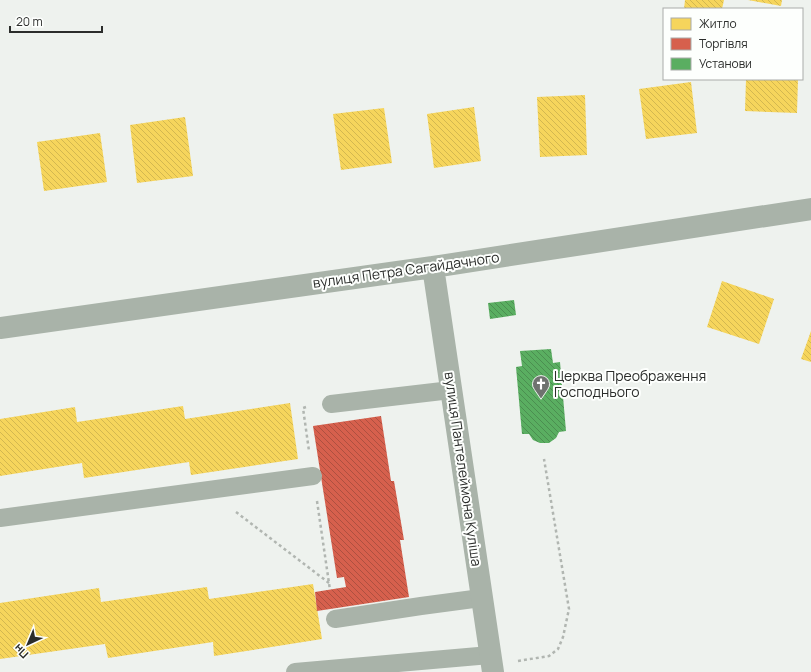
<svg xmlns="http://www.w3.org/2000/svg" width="811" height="672" viewBox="0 0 811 672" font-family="Manrope,sans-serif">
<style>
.homes{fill:url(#homes-back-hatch)}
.shops{fill:url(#shops-back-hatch)}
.public{fill:url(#public-back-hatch)}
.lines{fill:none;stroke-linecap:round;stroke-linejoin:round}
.path{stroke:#b1b6b1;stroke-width:2.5;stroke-dasharray:3 3;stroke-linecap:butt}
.service{stroke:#a9b3a9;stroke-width:18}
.minor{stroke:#a9b3a9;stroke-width:22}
.labels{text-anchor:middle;stroke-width:4;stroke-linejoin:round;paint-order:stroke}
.street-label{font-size:14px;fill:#2b2d2b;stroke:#fdfffd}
.poi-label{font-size:14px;fill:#2b2d2b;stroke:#fdfffd;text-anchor:start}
</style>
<defs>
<pattern id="homes-back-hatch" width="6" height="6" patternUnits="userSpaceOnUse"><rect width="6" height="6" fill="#f6d55c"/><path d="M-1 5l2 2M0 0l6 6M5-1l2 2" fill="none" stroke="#d3b750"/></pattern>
<pattern id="shops-back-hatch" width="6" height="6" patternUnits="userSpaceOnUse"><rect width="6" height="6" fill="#d6604d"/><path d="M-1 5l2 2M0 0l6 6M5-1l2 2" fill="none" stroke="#ae5040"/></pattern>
<pattern id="public-back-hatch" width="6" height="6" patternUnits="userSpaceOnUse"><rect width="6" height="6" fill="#5aae61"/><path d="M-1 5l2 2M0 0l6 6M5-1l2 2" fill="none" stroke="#4b8e50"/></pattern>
</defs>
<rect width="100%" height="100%" fill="#eef2ee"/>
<path class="homes" d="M 685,0 L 724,0 L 722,9 L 684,9 Z
M 748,0 L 782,0 L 781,6 Z
M 746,79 L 798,79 L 797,113 L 745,111 Z
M 691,82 L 697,133 L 646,139 L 639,89 Z
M 585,95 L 587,155 L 540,157 L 537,97 Z
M 474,107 L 481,161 L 434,168 L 427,114 Z
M 384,108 L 392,163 L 341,170 L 333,114 Z
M 185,117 L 193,176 L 137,183 L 130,125 Z
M 100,133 L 107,182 L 44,191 L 37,142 Z
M 722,281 L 774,299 L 759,344 L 707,327 Z
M 811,331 L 811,362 L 801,359 Z
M 290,403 L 298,459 L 191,475 L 189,462 L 84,478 L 82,463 L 0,476 L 0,419 L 75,407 L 77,422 L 183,406 L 185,419 Z
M 313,584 L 322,639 L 214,656 L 213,642 L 108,658 L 105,644 L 0,659 L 0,603 L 99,588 L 101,602 L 207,587 L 209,599 Z"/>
<path class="shops" d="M 381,416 L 391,481 L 394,481 L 404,540 L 400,540 L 409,597 L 317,611 L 315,592 L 346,587 L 344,577 L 337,578 L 313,426 Z"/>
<path class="public" d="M 514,300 L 516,315 L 490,319 L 488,303 Z
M 551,349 L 553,363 L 560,362 L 566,431 L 559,432 L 556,438 L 549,443 L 540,443 L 533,440 L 529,434 L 522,434 L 516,367 L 522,366 L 520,351 Z"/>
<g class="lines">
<path class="path" d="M 306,407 L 303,408 L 309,451
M 317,501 L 330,590
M 236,512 L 329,583
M 518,661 L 549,656 L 558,649 L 563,637 L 569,609 L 544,459"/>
<path class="service" d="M 331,404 L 451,390
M 0,518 L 313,476
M 335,619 L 421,606 L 481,598
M 295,672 L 490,655"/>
<path class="minor" d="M 433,267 L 493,672
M 0,328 L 433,267 L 811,209"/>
</g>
<defs>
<g id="church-pin" transform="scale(0.9)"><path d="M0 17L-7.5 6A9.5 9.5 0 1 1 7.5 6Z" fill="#6f726f" stroke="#fdfffd"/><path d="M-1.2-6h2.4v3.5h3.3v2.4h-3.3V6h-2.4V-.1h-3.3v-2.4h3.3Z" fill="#fff"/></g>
</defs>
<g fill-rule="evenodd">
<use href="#church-pin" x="541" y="384"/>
</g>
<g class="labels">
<g class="street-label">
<text transform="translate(406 270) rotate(-8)" y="5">вулиця Петра Сагайдачного</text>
<text transform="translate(463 469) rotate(82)" y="5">вулиця Пантелеймона Куліша</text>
</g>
<g class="poi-label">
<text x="554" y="381">Церква Преображення<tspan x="554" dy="16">Господнього</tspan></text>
</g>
</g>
<rect x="663" y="8" width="140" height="72" fill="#fdfffd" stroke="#a9aba9"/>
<rect x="671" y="18" width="20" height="12" fill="#f6d55c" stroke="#a9aba9"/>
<text x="699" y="28" font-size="12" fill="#2b2d2b">Житло</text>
<rect x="671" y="38" width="20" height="12" fill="#d6604d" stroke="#a9aba9"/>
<text x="699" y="48" font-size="12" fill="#2b2d2b">Торгівля</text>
<rect x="671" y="58" width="20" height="12" fill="#5aae61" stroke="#a9aba9"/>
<text x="699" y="68" font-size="12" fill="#2b2d2b">Установи</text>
<g transform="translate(28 644) rotate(224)" stroke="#fdfffd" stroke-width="3" paint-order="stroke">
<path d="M0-3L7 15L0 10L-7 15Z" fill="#2b2d2b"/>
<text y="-6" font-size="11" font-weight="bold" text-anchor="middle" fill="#2b2d2b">Пн</text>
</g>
<path d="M10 26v6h92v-6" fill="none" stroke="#2b2d2b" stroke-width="2"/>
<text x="16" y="26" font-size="12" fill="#2b2d2b" stroke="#fdfffd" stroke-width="3" paint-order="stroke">20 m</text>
</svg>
